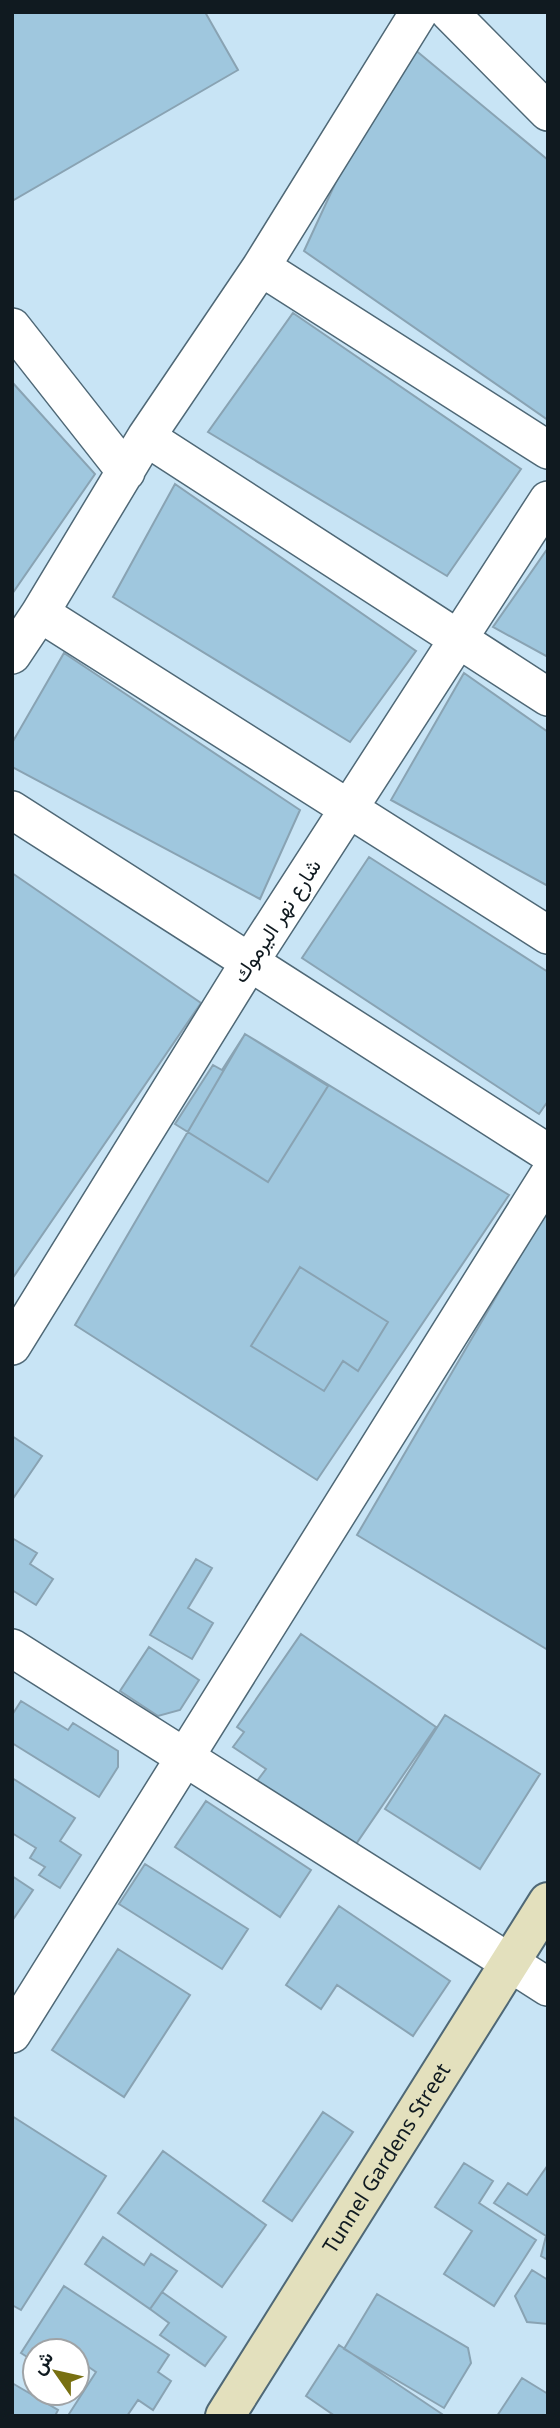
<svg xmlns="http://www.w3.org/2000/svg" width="560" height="2428" viewBox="0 0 560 2428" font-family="'Noto Sans',Vazirmatn,sans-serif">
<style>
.building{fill:#9fc7de;stroke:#89a3b3;stroke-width:2}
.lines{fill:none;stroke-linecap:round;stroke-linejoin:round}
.minor-casing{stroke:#4f6876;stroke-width:40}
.secondary-casing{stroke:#4f6876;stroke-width:42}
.minor{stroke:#fff;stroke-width:37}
.secondary{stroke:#e3e0bd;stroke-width:38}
.labels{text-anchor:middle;stroke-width:7;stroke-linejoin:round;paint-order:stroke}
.street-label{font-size:21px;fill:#101a20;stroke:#fff}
</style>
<rect width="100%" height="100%" fill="#c8e4f5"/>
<path class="building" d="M 12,12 L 205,12 L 238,70 L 12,201 Z
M 402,39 L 548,160 L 548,420 L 304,251 Z
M 293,313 L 521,469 L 447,576 L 208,432 Z
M 12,382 L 95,474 L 12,594 Z
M 175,484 L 416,651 L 350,742 L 113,597 Z
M 548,548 L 548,657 L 493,627 Z
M 64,653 L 300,810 L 260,899 L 12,767 L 12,743 Z
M 464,673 L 548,732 L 548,886 L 391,800 Z
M 369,857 L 548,972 L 548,1101 L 539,1114 L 302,958 Z
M 12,873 L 201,1003 L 12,1279 Z
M 245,1034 L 328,1086 L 268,1182 L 175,1124 L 213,1065 L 222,1070 Z
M 245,1034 L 509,1195 L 317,1480 L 75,1325 Z
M 548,1208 L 548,1650 L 357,1535 Z
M 300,1267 L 388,1322 L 358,1371 L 343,1361 L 324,1391 L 251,1346 Z
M 12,1436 L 42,1456 L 12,1500 Z
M 12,1538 L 37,1553 L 30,1564 L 53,1579 L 36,1605 L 12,1590 Z
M 196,1559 L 212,1568 L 188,1608 L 213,1623 L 192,1659 L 150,1635 Z
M 301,1634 L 436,1727 L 354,1847 L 257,1781 L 266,1769 L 233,1747 L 244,1732 L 237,1727 Z
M 149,1647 L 199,1680 L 180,1710 L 158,1716 L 120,1691 Z
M 21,1701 L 68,1730 L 73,1723 L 118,1751 L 118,1767 L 99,1797 L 12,1743 L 12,1715 Z
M 445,1715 L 540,1774 L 480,1869 L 385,1809 Z
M 12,1778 L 75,1818 L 60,1841 L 81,1855 L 60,1888 L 39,1875 L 45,1867 L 30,1858 L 36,1848 L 12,1833 Z
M 206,1801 L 311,1870 L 280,1917 L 175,1847 Z
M 145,1864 L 248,1929 L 222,1969 L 119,1904 Z
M 12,1876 L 33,1890 L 12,1921 Z
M 339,1906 L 450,1981 L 413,2036 L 337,1985 L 321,2009 L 286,1985 Z
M 118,1949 L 190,1995 L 124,2097 L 52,2050 Z
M 323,2112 L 353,2132 L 292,2221 L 263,2201 Z
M 12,2116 L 106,2176 L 21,2310 L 12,2305 Z
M 163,2151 L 266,2225 L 222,2287 L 118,2213 Z
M 464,2163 L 493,2181 L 479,2203 L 536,2240 L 494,2306 L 444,2274 L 472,2231 L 435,2207 Z
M 548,2165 L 548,2260 L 541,2256 L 546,2236 L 494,2203 L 508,2183 L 527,2195 Z
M 103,2237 L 144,2265 L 151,2254 L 177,2271 L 150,2309 L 85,2264 Z
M 532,2270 L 548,2280 L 548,2324 L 527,2322 L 515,2296 Z
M 64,2286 L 169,2355 L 158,2372 L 171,2381 L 153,2410 L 138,2400 L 127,2416 L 71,2416 L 69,2414 L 96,2372 L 77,2359 L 77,2351 L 35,2351 L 35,2362 L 21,2353 Z
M 162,2292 L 226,2337 L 205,2366 L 160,2335 L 169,2323 L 150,2309 Z
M 377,2294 L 468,2348 L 471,2363 L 444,2408 L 344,2349 Z
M 339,2345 L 442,2414 L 441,2416 L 335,2416 L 306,2396 Z
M 522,2378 L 548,2394 L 548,2416 L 497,2416 Z
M 12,2383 L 58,2410 L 55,2416 L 12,2416 Z"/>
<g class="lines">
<g class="minor-casing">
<path id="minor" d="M 449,12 L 548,112
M 261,267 L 548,450
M 12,327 L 126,472
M 146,437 L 548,697
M 40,613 L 548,935
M 12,655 L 40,613 L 146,437 L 261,267 L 419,12
M 12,810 L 548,1153
M 12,1346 L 249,963 L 548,500
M 12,1648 L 548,1987
M 12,2034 L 548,1176"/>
</g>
<g class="secondary-casing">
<g id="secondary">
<path id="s1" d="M 225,2416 L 548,1902"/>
</g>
</g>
<use href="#minor" class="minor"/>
<use href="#secondary" class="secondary"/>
</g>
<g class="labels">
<g class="street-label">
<text transform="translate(277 921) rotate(-57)" y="7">شارع نهر اليرموك</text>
<text dy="7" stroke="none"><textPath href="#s1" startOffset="304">Tunnel Gardens Street</textPath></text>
</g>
</g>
<rect width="560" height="2428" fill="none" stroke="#101a20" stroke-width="28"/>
<g transform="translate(56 2372) rotate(304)"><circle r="33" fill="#ffffff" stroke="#9fa3a6" stroke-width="2"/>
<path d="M0-5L12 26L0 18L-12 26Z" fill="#787011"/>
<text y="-10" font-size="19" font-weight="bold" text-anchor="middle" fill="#101a20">ش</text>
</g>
</svg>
